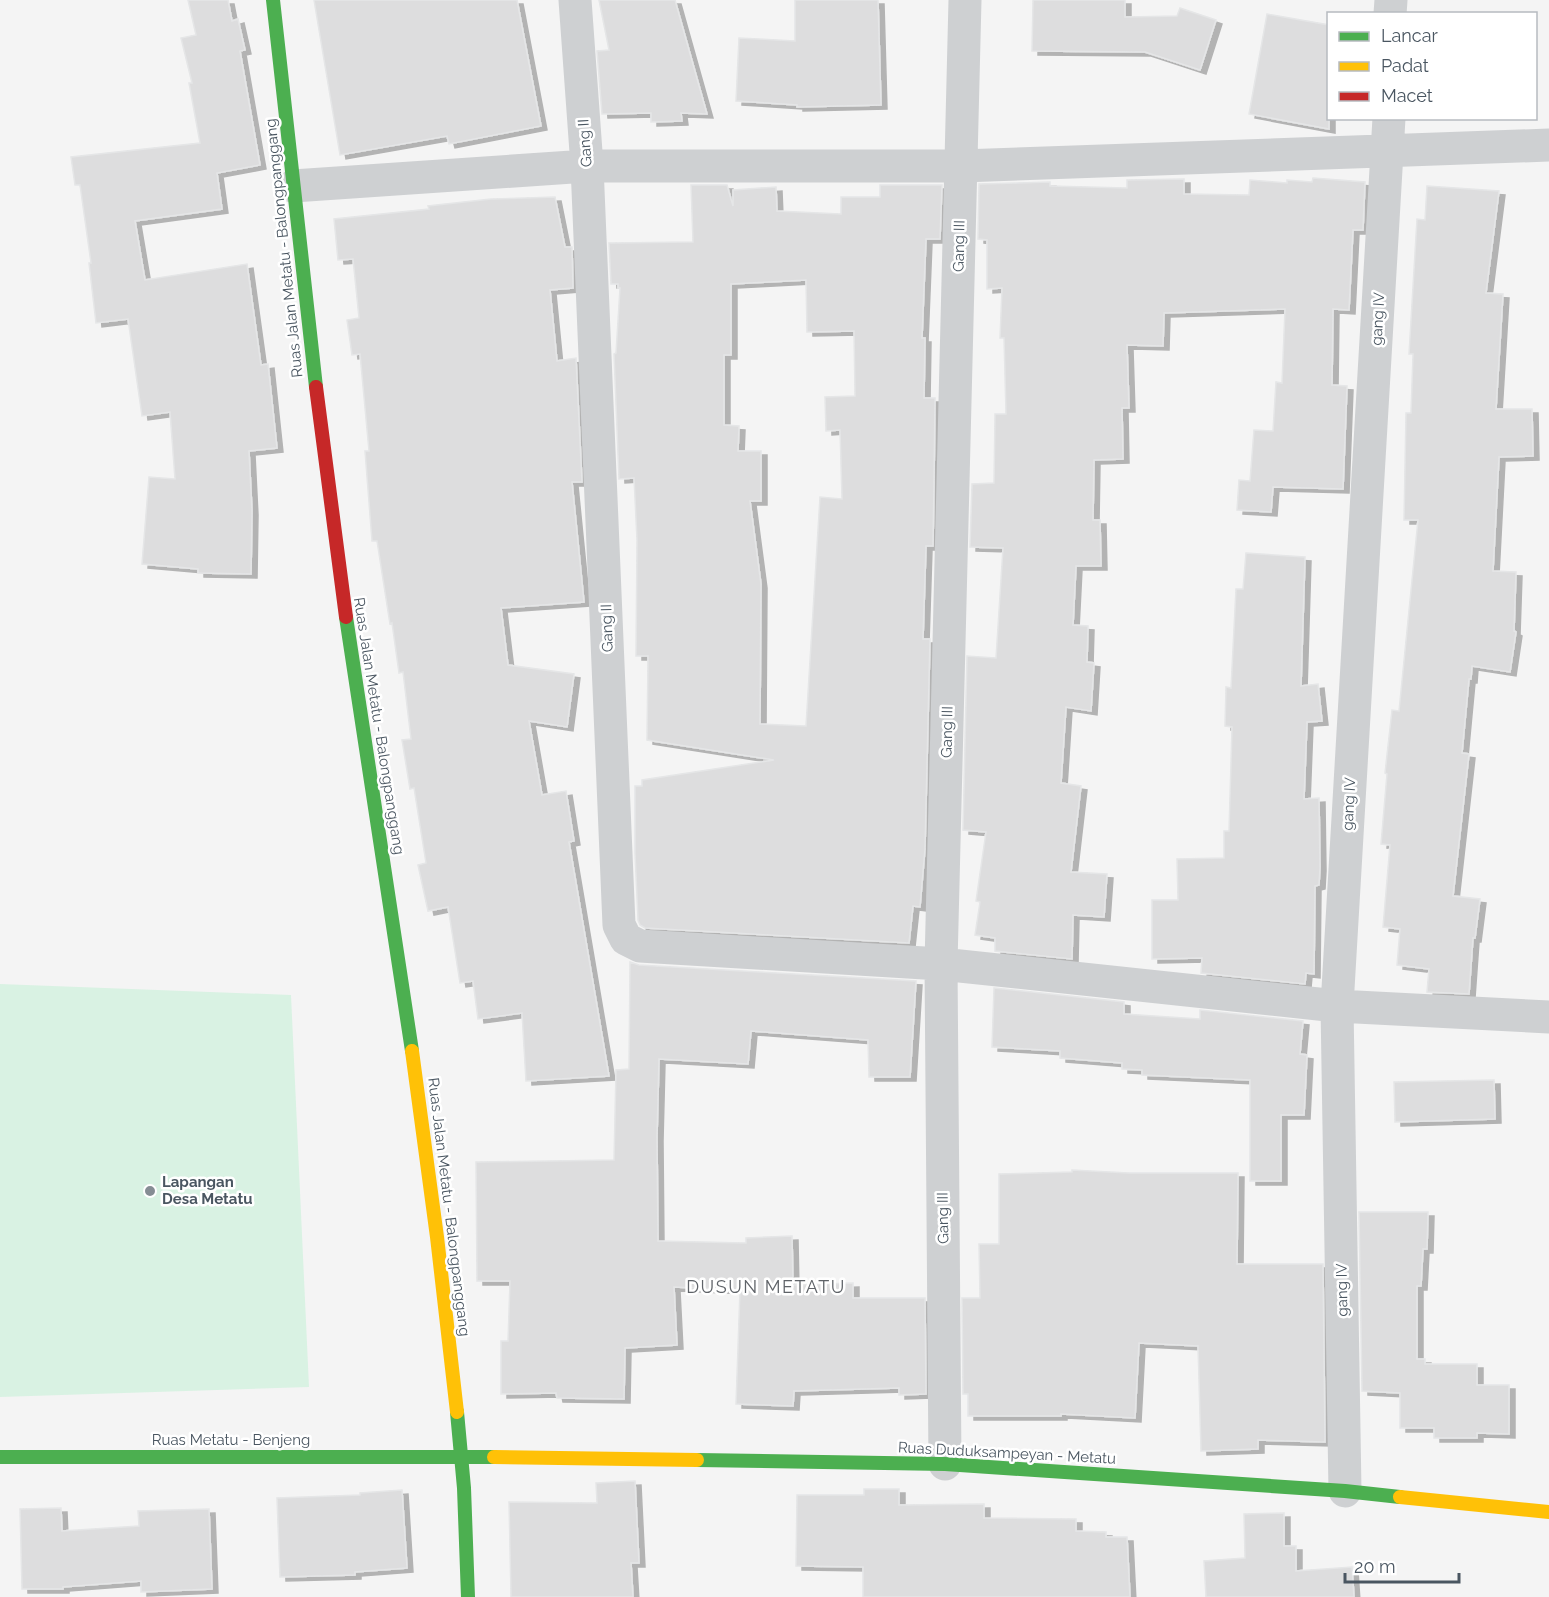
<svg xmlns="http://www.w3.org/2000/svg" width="1549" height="1597" viewBox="0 0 1549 1597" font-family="Raleway,sans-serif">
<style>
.green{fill:#d9f2e3}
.building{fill:#ddddde;stroke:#e5e6e7;stroke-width:1.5;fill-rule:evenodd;filter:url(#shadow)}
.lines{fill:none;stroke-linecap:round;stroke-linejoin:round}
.street{stroke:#ced0d2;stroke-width:33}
.fast{stroke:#4caf50;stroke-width:14}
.slow{stroke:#ffc107;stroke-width:14}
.jam{stroke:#c62828;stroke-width:14}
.poi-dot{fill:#868d94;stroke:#fff;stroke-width:2}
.labels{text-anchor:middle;stroke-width:5;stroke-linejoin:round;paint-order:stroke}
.street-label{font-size:15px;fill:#4a5661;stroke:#fff}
.poi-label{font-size:15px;font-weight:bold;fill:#4a5661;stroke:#fff;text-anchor:start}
.quarter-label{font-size:18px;letter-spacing:1.5px;fill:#5f6368;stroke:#fff}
</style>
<defs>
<filter id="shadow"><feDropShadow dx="6" dy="4" stdDeviation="0" flood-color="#0004"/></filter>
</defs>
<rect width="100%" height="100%" fill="#f4f4f4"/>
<path class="green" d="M 0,984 L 291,995 L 309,1387 L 0,1397 Z"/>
<path class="building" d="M 188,0 L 228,0 L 232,21 L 238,19 L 245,50 L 240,51 L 260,165 L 217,173 L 222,209 L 135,221 L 145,280 L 247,264 L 261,365 L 268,364 L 277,448 L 249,451 L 252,511 L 251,574 L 198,573 L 198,569 L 142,564 L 149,477 L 175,479 L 170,412 L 142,416 L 128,319 L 96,323 L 89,263 L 91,263 L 80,185 L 75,185 L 71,157 L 200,143 L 189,83 L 192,83 L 181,38 L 196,35 Z
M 314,0 L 517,0 L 541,126 L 449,144 L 447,136 L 340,155 Z
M 599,0 L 675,0 L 707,114 L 681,113 L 682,121 L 651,122 L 651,113 L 602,114 L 597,51 L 609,50 Z
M 795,0 L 878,0 L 881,105 L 797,107 L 797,105 L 736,101 L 739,38 L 795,41 Z
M 1033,0 L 1125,0 L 1125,17 L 1177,16 L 1180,8 L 1216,20 L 1200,70 L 1145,52 L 1032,51 Z
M 1267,14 L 1329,25 L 1329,129 L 1249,114 Z
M 1313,178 L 1365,182 L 1363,230 L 1353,230 L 1349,310 L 1333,309 L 1332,385 L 1347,386 L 1343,489 L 1273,487 L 1271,512 L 1237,510 L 1239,480 L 1250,481 L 1254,430 L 1273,431 L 1276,382 L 1282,383 L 1285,309 L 1164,313 L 1163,346 L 1127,345 L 1129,408 L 1122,408 L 1123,459 L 1094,460 L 1093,520 L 1100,520 L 1101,566 L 1076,566 L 1073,625 L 1088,626 L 1087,662 L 1094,663 L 1091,711 L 1066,707 L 1061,783 L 1081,786 L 1071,872 L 1107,874 L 1104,917 L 1073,915 L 1072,959 L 995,951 L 995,938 L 975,935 L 980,902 L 976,901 L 986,832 L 963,830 L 967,656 L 996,658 L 1003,548 L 970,547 L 972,484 L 994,483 L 995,414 L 1006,414 L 1004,338 L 1000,338 L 1002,288 L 987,289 L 987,240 L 978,239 L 979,184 L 1050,182 L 1050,186 L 1127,188 L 1127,180 L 1184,179 L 1184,194 L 1249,195 L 1250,180 L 1287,183 L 1287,180 L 1312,182 Z
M 691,185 L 727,185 L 733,206 L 733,190 L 776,187 L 777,211 L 841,214 L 841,197 L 880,197 L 880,185 L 942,185 L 940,239 L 926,239 L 922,338 L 925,338 L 924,398 L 935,398 L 934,484 L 933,546 L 926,546 L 923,639 L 930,639 L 925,849 L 920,907 L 913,906 L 909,943 L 645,928 L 640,925 L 638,920 L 635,853 L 635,786 L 642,786 L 642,780 L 774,760 L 647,740 L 648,656 L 636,656 L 637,540 L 634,478 L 619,479 L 614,354 L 616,353 L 620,288 L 618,288 L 618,284 L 611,284 L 609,243 L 693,242 ZM 806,280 L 807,332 L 854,331 L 855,396 L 825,397 L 826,431 L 840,430 L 842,499 L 820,497 L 806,726 L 760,724 L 761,584 L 750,501 L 761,501 L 761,451 L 738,451 L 739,426 L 724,425 L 724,355 L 731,355 L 731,284 Z
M 1427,186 L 1499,191 L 1486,293 L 1503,294 L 1496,409 L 1532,409 L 1533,456 L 1499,457 L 1493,571 L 1516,572 L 1514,631 L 1516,632 L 1510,672 L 1472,666 L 1471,679 L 1469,679 L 1462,753 L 1469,754 L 1453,896 L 1480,899 L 1475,938 L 1473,938 L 1469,994 L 1427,992 L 1429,969 L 1397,965 L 1400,929 L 1383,927 L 1390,845 L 1381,844 L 1387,774 L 1385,773 L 1392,710 L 1399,711 L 1418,520 L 1404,520 L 1406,413 L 1411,413 L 1413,354 L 1409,354 L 1417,219 L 1425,220 Z
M 555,197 L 565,247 L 572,247 L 573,288 L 550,290 L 557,361 L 576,358 L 582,482 L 572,482 L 584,602 L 501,608 L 508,665 L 574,674 L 567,727 L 529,721 L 542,795 L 566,791 L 574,841 L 569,842 L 609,1076 L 526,1081 L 522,1013 L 478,1019 L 473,981 L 460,983 L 448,907 L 428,911 L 418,865 L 426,863 L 414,788 L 410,789 L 402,740 L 411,739 L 403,672 L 399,673 L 392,623 L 390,624 L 377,541 L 372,541 L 365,451 L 369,451 L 360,354 L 352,355 L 347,320 L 359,318 L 353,259 L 338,260 L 334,219 L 429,209 L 428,206 L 491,199 Z
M 1246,553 L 1305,557 L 1301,686 L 1318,684 L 1322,721 L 1307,722 L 1304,799 L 1319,798 L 1320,867 L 1319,885 L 1315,886 L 1314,974 L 1306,973 L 1305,984 L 1201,973 L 1202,958 L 1152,959 L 1152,900 L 1178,900 L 1177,859 L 1224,858 L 1224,831 L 1229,831 L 1232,727 L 1225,726 L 1226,687 L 1231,688 L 1236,589 L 1243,589 Z
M 630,962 L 639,965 L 916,981 L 910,1077 L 869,1077 L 868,1040 L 751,1031 L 748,1064 L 659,1059 L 657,1137 L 658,1241 L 746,1243 L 746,1238 L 792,1236 L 793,1285 L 853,1283 L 853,1298 L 925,1298 L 926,1394 L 899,1395 L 899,1388 L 794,1391 L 793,1406 L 736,1404 L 740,1290 L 674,1287 L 677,1345 L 625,1348 L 624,1399 L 557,1398 L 556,1393 L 501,1394 L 501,1341 L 508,1341 L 510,1281 L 477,1281 L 476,1162 L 614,1160 L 616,1070 L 629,1069 Z
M 994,988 L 1124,1002 L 1124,1014 L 1200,1019 L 1200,1010 L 1303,1021 L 1300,1054 L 1307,1055 L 1304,1115 L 1281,1115 L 1281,1181 L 1250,1181 L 1250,1080 L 1142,1075 L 1142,1070 L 1122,1069 L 1122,1063 L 1060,1058 L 1060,1051 L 992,1047 Z
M 1494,1080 L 1495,1119 L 1395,1122 L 1394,1082 Z
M 1072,1170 L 1129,1173 L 1238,1173 L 1237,1264 L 1323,1264 L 1325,1442 L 1258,1440 L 1258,1449 L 1201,1451 L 1198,1346 L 1139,1343 L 1135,1418 L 1061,1414 L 1061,1416 L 968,1416 L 968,1394 L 963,1394 L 962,1298 L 980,1298 L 979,1244 L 999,1244 L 999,1174 L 1072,1172 Z
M 1359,1212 L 1428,1212 L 1427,1249 L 1423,1249 L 1421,1286 L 1417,1286 L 1417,1359 L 1425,1359 L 1425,1364 L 1477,1364 L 1477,1385 L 1509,1385 L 1509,1434 L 1477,1433 L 1477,1438 L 1434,1438 L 1434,1428 L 1400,1428 L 1400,1393 L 1362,1391 Z
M 635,1481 L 639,1563 L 631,1563 L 633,1597 L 511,1597 L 509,1502 L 597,1503 L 596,1483 Z
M 864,1489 L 899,1489 L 899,1505 L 984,1504 L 984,1518 L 1076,1519 L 1076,1531 L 1106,1532 L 1106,1537 L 1127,1537 L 1130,1597 L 863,1597 L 863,1567 L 796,1566 L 797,1495 L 864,1495 Z
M 402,1490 L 407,1568 L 355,1572 L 355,1575 L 280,1577 L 277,1498 L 360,1495 L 360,1493 Z
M 61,1508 L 62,1531 L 139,1526 L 138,1511 L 209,1509 L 212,1589 L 141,1592 L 141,1581 L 63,1587 L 63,1589 L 22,1589 L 20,1509 Z
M 1284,1513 L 1284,1546 L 1296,1546 L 1296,1571 L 1352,1567 L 1354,1597 L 1206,1597 L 1204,1561 L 1245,1558 L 1244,1514 Z"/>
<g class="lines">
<path class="street" d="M 575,0 L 587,166 L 619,925 L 626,939 L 640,946 L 941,964 L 1337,1006 L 1549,1017
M 1390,14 L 1391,0
M 293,186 L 587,166 L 961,166 L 1549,145
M 945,1464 L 941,964 L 965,0
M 1345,1491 L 1337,1006 L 1389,118"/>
<path class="fast" d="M 273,0 L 316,387
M 346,617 L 412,1051
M 457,1412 L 464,1488 L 468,1597
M 0,1457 L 494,1457
M 697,1460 L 945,1464 L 1345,1491 L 1400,1497"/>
<path class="slow" d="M 412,1051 L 437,1237 L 457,1412
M 494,1457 L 697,1460
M 1400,1497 L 1549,1512"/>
<path class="jam" d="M 316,387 L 346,617"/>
</g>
<circle class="poi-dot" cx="150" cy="1191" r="6"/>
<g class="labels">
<g class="street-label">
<text transform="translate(585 143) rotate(-94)" y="5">Gang II</text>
<text transform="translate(959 246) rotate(-89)" y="5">Gang III</text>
<text transform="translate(284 248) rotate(-96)" y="5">Ruas Jalan Metatu - Balongpanggang</text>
<text transform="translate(1378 319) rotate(-87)" y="5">gang IV</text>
<text transform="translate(607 628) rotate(-92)" y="5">Gang II</text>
<text transform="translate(379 726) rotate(81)" y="5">Ruas Jalan Metatu - Balongpanggang</text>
<text transform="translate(947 732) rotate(-89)" y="5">Gang III</text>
<text transform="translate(1349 804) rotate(-87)" y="5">gang IV</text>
<text transform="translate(449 1207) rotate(83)" y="5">Ruas Jalan Metatu - Balongpanggang</text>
<text transform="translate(943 1218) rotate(-91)" y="5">Gang III</text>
<text transform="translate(1342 1290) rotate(-91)" y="5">gang IV</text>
<text x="231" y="1445">Ruas Metatu - Benjeng</text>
<text transform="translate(1007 1453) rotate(3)" y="5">Ruas Duduksampeyan - Metatu</text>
</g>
<g class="poi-label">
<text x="162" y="1187">Lapangan<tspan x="162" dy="17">Desa Metatu</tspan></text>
</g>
<g class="quarter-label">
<text x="766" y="1293">DUSUN METATU</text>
</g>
</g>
<rect x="1327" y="12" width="210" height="108" fill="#ffffff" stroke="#b7bbc0" stroke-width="1.5"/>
<rect x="1339" y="32" width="30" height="9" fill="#4caf50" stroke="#b7bbc0" stroke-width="1.5"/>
<text x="1381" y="42" font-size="18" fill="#4a5661">Lancar</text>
<rect x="1339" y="62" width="30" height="9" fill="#ffc107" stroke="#b7bbc0" stroke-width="1.5"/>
<text x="1381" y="72" font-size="18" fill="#4a5661">Padat</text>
<rect x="1339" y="92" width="30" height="9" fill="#c62828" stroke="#b7bbc0" stroke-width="1.5"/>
<text x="1381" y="102" font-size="18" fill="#4a5661">Macet</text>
<path d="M1345 1573v9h114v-9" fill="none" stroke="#4a5661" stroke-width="3"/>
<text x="1354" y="1573" font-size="18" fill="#4a5661" stroke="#ffffff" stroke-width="4.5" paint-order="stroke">20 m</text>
</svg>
